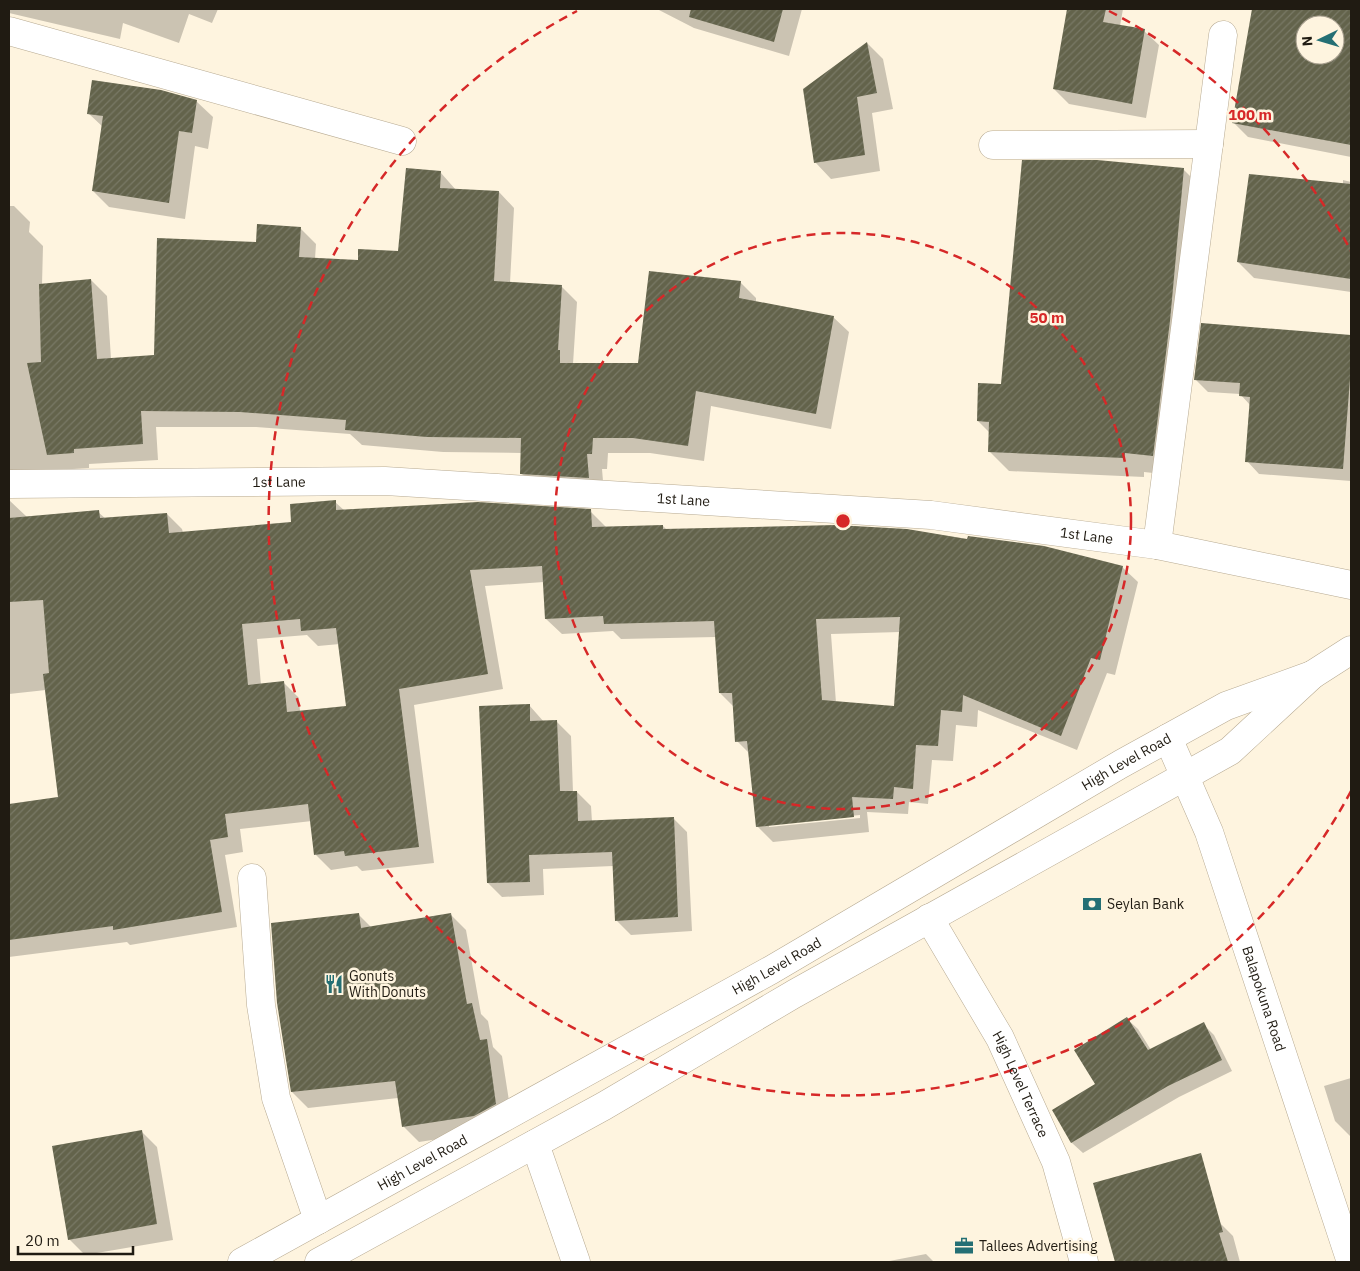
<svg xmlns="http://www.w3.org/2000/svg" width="1360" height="1271" viewBox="0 0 1360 1271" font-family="'IBM Plex Sans',sans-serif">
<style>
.shadow{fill:#0003;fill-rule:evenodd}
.building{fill:url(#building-hatch);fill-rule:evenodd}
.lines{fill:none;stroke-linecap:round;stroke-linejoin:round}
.minor-casing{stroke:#b7aa92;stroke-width:29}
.major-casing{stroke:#b7aa92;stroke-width:29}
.highway-casing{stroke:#b7aa92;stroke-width:29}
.minor{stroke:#fff;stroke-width:28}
.major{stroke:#fff;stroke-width:28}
.highway{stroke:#fff;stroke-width:28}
.ring{fill:none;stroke:#d62828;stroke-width:2.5;stroke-dasharray:9 6}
.labels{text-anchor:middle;stroke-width:5;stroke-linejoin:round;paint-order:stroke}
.street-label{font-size:14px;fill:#201b12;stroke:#fef4df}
.poi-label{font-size:14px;fill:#201b12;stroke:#fef4df;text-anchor:start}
.centre{fill:#d62828;stroke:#fef4df;stroke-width:2.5}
.ring-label{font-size:15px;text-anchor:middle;font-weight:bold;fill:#d62828;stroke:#fef4df;stroke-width:5;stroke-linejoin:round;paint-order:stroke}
</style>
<defs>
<pattern id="building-hatch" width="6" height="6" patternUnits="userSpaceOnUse" patternTransform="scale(1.25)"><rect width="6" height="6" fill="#63634b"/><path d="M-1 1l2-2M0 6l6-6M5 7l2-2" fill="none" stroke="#797966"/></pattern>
</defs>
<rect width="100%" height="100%" fill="#fef4df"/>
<path class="shadow" d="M 9,9 L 218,9 L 212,23 L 189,14 L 179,43 L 123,23 L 120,39 L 9,13 Z
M 657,9 L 802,9 L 789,56 L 694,28 Z
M 1069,9 L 1123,9 L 1120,26 L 1144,31 L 1159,45 L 1146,118 L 1069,104 L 1054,89 Z
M 1259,9 L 1351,9 L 1351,157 L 1248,137 L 1233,122 ZM 1305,25 L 1335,25 L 1335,55 L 1305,55 Z
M 867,43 L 883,59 L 893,109 L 872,113 L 880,171 L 831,179 L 815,162 Z
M 196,101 L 213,117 L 208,149 L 195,146 L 185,219 L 109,207 L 93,191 L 103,127 L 88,113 Z
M 1183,169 L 1203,189 L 1172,475 L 1144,472 L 1144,477 L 1009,471 L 989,451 L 990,433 L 978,421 L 1002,385 Z
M 441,173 L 456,190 L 499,192 L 514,208 L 510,283 L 561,286 L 577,302 L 573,364 L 639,365 L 740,282 L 756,298 L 756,302 L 833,317 L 849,332 L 831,429 L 711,406 L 704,461 L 650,453 L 608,453 L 607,469 L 602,469 L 604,493 L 537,489 L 521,473 L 522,453 L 443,452 L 362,445 L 350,434 L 256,427 L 156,427 L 158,460 L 89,464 L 89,468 L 25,472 L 10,493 L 9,500 L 9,206 L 14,206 L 30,222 L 29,232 L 43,246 L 42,285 L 91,280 L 107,296 L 111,359 L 156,356 L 257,243 L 300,228 L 316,244 L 315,259 L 359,261 L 400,252 Z
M 1343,180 L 1351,182 L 1351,292 L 1254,278 L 1238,262 L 1343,185 Z
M 1203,324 L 1351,336 L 1351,481 L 1259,474 L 1247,461 L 1251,406 L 1240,394 L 1208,392 L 1195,379 Z
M 9,500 L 27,517 L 98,512 L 106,519 L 167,514 L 182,529 L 183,533 L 293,523 L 335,502 L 345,511 L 590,511 L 606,527 L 663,526 L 667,530 L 1122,567 L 1138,582 L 1115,675 L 1107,673 L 1077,750 L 978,710 L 977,727 L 956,725 L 953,761 L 932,760 L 928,804 L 909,802 L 908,814 L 867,812 L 869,832 L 773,842 L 757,826 L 750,754 L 737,741 L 734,707 L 720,693 L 716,637 L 621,639 L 613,631 L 562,634 L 546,619 L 544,582 L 485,586 L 503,689 L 414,705 L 434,863 L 362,871 L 357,866 L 331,870 L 315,854 L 312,821 L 240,829 L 243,852 L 225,855 L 237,927 L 130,945 L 127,942 L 9,957 L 9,805 L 59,798 L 46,690 L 9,694 ZM 900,632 L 895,707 L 836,703 L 831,634 ZM 307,635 L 318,646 L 340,644 L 347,707 L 300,712 L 299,698 L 283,682 L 261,685 L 257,639 ZM 860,815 L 860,818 L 769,827 L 769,824 Z
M 529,705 L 544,722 L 557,722 L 571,736 L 573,792 L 577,792 L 591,806 L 592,822 L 673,818 L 687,832 L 692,931 L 631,935 L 616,920 L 613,866 L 543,869 L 544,895 L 502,897 L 488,883 Z
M 358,914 L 372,928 L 450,914 L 466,930 L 481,1014 L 488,1021 L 493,1047 L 502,1056 L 512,1120 L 491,1131 L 419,1142 L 403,1126 L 398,1098 L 308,1108 L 292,1092 Z
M 1127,1019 L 1138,1029 L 1151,1050 L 1203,1024 L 1214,1035 L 1232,1071 L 1179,1097 L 1083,1153 L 1072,1143 L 1061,1106 L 1097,1085 Z
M 1351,1078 L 1351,1137 L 1335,1121 L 1324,1086 Z
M 141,1131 L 157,1147 L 173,1240 L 85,1255 L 69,1239 Z
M 1219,1222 L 1233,1236 L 1240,1262 L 1116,1262 L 1115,1257 Z
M 926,1254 L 934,1262 L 884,1262 Z"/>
<path class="building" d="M 691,9 L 783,9 L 774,42 L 689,17 Z
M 1067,9 L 1106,9 L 1103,22 L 1145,29 L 1132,104 L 1053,89 Z
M 1252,9 L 1351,9 L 1351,145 L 1232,123 ZM 1305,25 L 1335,25 L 1335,55 L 1305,55 Z
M 867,42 L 877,93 L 857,97 L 865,155 L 814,163 L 803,89 Z
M 92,80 L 161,90 L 197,100 L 192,133 L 179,131 L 169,203 L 92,191 L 103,116 L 87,114 Z
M 1022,160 L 1097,160 L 1184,168 L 1170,321 L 1153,456 L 1125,453 L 1124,458 L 988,452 L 989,422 L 977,421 L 978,383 L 1001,384 Z
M 406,168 L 441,171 L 440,188 L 499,191 L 494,281 L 562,285 L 558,350 L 560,350 L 560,363 L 638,363 L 649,271 L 741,281 L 739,298 L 834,316 L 816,414 L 696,391 L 688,446 L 633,438 L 593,438 L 592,454 L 587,454 L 589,478 L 520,474 L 521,438 L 427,437 L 345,430 L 346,420 L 240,412 L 141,411 L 143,444 L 74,449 L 74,453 L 47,455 L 27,363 L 41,362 L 39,284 L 91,279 L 97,359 L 154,355 L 157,238 L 256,242 L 257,224 L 301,227 L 299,257 L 358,260 L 358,249 L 398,251 Z
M 1249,174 L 1351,184 L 1351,279 L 1237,262 Z
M 1201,323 L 1351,335 L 1351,366 L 1343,469 L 1245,462 L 1250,397 L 1239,396 L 1240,383 L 1194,380 Z
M 336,500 L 336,510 L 478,502 L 591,509 L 592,527 L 663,525 L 663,529 L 836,525 L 907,529 L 967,539 L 968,536 L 1044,546 L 1123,566 L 1100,660 L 1091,658 L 1061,736 L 963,695 L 962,712 L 941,710 L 938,746 L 916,745 L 913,789 L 894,787 L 893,799 L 852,797 L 854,817 L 756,827 L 747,741 L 735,742 L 732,693 L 719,693 L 714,621 L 604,624 L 603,616 L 545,619 L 542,566 L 470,570 L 488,674 L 399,689 L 419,847 L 345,856 L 344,851 L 314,855 L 308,804 L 225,814 L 228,837 L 210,840 L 222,912 L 113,930 L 113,926 L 9,940 L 9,804 L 58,797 L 43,674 L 49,673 L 43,600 L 9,602 L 9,518 L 99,510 L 100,518 L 167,513 L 169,533 L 291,522 L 290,504 ZM 900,617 L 894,706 L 822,700 L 816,619 ZM 300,619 L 301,631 L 336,628 L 346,706 L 287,712 L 284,681 L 248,685 L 242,624 Z
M 530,704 L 530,721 L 557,720 L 560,791 L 577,791 L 578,821 L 674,817 L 678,917 L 615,921 L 612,852 L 529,855 L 530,882 L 487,883 L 479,706 Z
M 359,913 L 361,928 L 451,913 L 467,1004 L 472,1003 L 480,1040 L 487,1039 L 496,1104 L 474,1116 L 402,1127 L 395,1081 L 291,1092 L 277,1003 L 271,923 Z
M 1127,1017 L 1148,1050 L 1204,1022 L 1222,1060 L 1168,1086 L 1071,1143 L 1052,1110 L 1095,1084 L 1074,1050 Z
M 142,1130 L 157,1224 L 68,1240 L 52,1146 Z
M 1201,1153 L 1223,1232 L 1219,1233 L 1228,1262 L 1115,1262 L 1093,1183 Z"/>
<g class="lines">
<g class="minor-casing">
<g id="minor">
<path d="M 9,31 L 402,141"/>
<path d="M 993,145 L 1209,144"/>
<path id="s1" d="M 9,484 L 385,481 L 931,515 L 1157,545 L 1351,585"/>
<path d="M 1157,545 L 1223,35"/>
<path d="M 252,878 L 261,1005 L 276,1098 L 318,1220"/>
<path id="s2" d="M 929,918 L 1000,1038 L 1056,1162 L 1084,1262"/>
<path d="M 535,1144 L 576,1262"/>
</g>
</g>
<g class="major-casing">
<g id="major">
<path id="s3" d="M 1168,738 L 1209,832 L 1351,1262"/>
</g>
</g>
<g class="highway-casing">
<g id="highway">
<path id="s4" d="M 242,1262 L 771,970 L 1121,764 L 1226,706 L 1312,675"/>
<path d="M 319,1262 L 604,1106 L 794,994 L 1230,751 L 1312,675 L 1351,650"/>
</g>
</g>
<use href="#minor" class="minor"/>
<use href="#major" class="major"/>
<use href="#highway" class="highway"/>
</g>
<g class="ring">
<circle cx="843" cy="521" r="288"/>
<path d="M1351 791A575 575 0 1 1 577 11M1109 11A575 575 0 0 1 1351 251"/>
</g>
<defs>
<g id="bank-bare" transform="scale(1.5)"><path d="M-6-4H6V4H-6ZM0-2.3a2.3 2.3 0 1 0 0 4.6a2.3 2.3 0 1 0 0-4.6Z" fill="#246f74" stroke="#fef4df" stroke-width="2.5" paint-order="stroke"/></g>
<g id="restaurant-bare" transform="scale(1.5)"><path d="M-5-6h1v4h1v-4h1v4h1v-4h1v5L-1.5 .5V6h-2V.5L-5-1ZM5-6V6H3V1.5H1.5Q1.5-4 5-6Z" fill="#246f74" stroke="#fef4df" stroke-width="2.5" paint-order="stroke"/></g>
<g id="office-bare" transform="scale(1.5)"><path d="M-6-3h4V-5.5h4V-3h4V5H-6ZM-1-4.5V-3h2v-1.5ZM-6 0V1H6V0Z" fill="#246f74" stroke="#fef4df" stroke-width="2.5" paint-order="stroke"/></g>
</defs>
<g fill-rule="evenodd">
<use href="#bank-bare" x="1092" y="904"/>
<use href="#restaurant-bare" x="334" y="984"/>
<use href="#office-bare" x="964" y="1246"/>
</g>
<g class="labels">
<g class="street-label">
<text dy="5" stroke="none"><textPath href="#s1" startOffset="270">1st Lane</textPath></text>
<text dy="5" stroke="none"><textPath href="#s1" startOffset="675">1st Lane</textPath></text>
<text dy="5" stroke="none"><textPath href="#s1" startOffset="1080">1st Lane</textPath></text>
<text dy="5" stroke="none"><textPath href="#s4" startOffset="1016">High Level Road</textPath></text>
<text dy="5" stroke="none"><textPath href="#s4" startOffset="611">High Level Road</textPath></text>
<text dy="5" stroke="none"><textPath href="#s3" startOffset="278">Balapokuna Road</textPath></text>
<text dy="5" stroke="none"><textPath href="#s2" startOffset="190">High Level Terrace</textPath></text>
<text dy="5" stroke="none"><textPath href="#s4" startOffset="206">High Level Road</textPath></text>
</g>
<g class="poi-label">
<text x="1107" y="909">Seylan Bank</text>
<text x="349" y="981">Gonuts<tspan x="349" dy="16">With Donuts</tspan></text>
<text x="979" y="1251">Tallees Advertising</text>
</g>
</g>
<circle cx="843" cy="521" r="8" class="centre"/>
<g class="ring-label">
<text x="1250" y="120">100 m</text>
<text x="1047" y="323">50 m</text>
</g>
<rect width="1360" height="1271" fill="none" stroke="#201b12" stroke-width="20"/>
<g transform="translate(1320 40) rotate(265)"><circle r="24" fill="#fef4df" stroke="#a59d8d"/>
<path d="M0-4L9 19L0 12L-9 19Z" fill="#246f74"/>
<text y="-8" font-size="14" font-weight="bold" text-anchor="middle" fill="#201b12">N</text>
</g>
<path d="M18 1246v8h115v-8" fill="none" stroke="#201b12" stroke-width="2.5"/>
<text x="25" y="1246" font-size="15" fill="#201b12" stroke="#fef4df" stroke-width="4" paint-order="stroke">20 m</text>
</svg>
